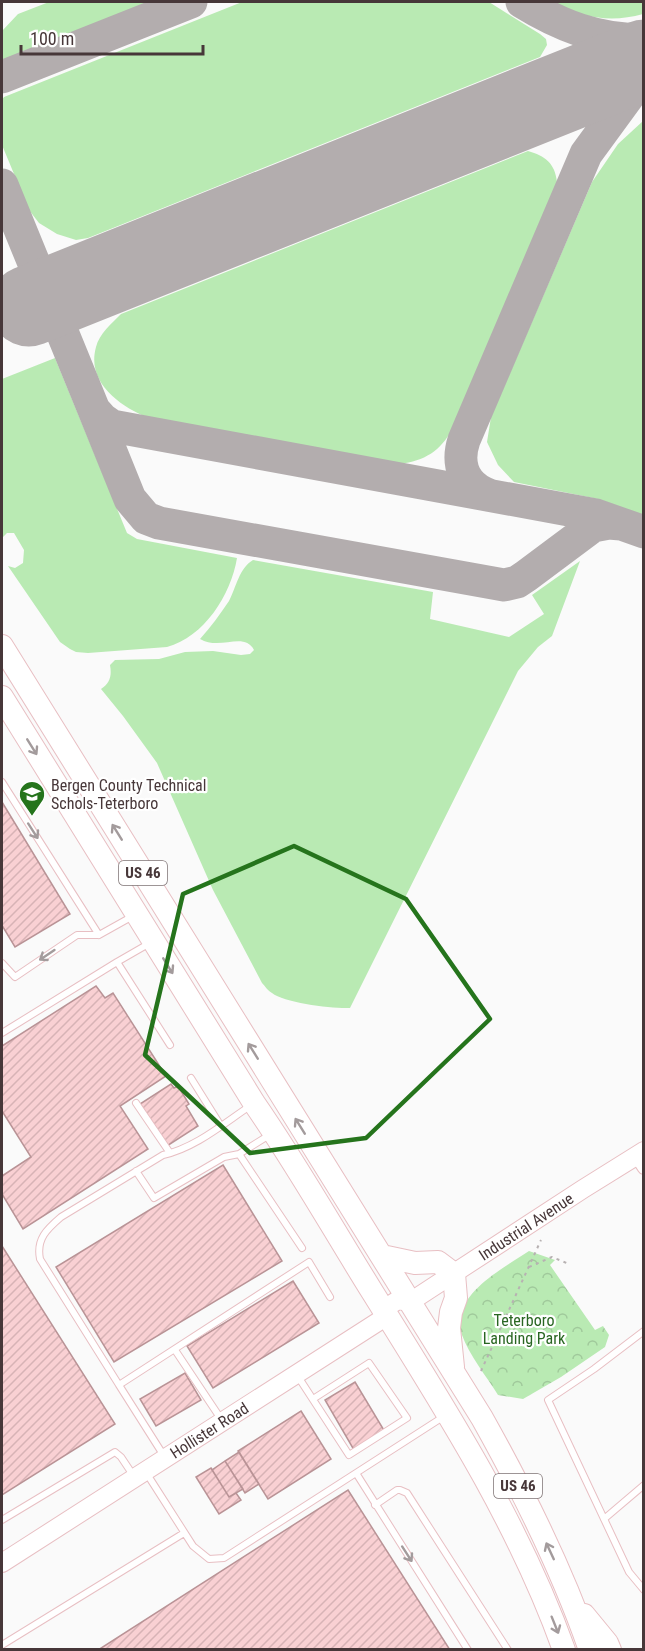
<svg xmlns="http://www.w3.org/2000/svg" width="645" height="1651" viewBox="0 0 645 1651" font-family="'Roboto Condensed',sans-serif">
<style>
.grass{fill:#b9eab3}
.park{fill:url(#park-crowns)}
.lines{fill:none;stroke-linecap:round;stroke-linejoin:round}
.taxiway{stroke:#b3adae;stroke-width:33}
.runway{stroke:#b3adae;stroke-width:81}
.building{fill:url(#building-hatch);stroke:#b99396;stroke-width:1.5}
.lane-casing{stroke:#e8bfc3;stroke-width:8}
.street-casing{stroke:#e8bfc3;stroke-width:14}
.secondary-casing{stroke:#e8bfc3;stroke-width:20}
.highway-casing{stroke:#e8bfc3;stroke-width:24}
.path{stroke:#b7b1b2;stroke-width:2;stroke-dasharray:3 4.5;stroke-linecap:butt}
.lane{stroke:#fff;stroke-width:6}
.street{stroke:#fff;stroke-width:12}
.secondary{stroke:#fff;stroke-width:18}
.highway{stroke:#fff;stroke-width:22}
.oneway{stroke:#a39b9c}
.marked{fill:none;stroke:#25741c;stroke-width:4.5;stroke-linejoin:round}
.labels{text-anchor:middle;stroke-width:4.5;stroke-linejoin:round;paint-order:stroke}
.shield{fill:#fff;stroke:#7e7374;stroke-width:1.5}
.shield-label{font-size:15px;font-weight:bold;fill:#473739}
.poi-label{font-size:16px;fill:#473739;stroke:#fff;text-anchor:start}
.street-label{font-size:16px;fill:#473739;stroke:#fff}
.park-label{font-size:16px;fill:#296622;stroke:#fff}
</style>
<defs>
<pattern id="park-crowns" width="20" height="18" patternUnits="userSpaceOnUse" patternTransform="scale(1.5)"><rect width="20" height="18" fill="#b9eab3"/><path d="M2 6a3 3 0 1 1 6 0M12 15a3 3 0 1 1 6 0" fill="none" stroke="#a0c99b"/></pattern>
<pattern id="building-hatch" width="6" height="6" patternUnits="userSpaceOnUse" patternTransform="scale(1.5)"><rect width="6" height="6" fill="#f9d0d3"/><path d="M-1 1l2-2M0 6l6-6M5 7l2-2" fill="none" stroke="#d7b3b6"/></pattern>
</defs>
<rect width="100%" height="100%" fill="#fafafa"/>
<path class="grass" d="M 49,2 L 152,2 L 2,62 L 2,31 L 18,14 Z
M 242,2 L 489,2 L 540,34 L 546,39 L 547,45 L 540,57 L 88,238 L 76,240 L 57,234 L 39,223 L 29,210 L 2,145 L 2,100 L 4,97 Z
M 552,2 L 643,2 L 643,14 C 612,23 580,18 552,2 Z
M 643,121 L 643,515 L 598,499 L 514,482 L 498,465 L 487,442 L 491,417 L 592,182 L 618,144 Z
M 528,151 C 545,156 555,163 557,182 L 452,429 C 441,451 424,461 400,464 L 148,418 C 120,406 86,383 96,347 C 99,334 112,323 121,314 Z
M 55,358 L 127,533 L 137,539 L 237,558 C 231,595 204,637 167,647 L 88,653 L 76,652 L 70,649 L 60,642 L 8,566 L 15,568 L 23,563 L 24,550 L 14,533 L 7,533 L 2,538 L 2,379 Z
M 253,560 L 433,592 L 430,619 L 509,637 L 544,614 L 532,595 L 580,561 L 552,636 L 538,647 L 518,671 L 350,1008 C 334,1009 284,1003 272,993 C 268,991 265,986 262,983 L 213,890 L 157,763 L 123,716 L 101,689 C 110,683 112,676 110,665 L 115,660 L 159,659 L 185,652 L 213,651 L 241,655 L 250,654 L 254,650 C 244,631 220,651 200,639 C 211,627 220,614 229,601 C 236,588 239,568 253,560 Z"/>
<path class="park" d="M 529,1251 L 555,1260 L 550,1265 L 595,1330 L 603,1326 L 609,1335 L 605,1347 L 561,1377 L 523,1399 L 498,1395 C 487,1377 469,1355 462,1335 C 448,1296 504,1268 529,1251 Z"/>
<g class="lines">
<path class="taxiway" d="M 522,2 C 561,26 597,40 644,40
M 2,77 L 191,2
M 2,185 L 94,410 L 102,419 L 112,426 L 596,515 L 644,532
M 94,410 L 130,499 L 146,518 L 159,523 L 504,585 L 517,582 L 526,576 L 593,526 L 609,523 L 621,524
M 489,495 C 464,486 456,464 464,440 L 586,154 L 635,87 L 644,80"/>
<path class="runway" d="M 29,306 L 644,60"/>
</g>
<path class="building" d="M 2,802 L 70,914 L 15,947 L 3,927 L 2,928 Z
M 96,986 L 105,998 L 113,993 L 166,1076 L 120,1106 L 148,1149 L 23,1229 L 2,1194 L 2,1176 L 31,1157 L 2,1111 L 2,1046 Z
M 171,1084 L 174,1088 L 178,1086 L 189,1104 L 186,1106 L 198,1126 L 167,1146 L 140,1104 Z
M 223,1165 L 282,1261 L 114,1362 L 56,1267 Z
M 2,1246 L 115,1424 L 2,1495 Z
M 293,1281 L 319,1323 L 213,1388 L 187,1346 Z
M 185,1373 L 201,1400 L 156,1426 L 140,1399 Z
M 355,1382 L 385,1432 L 354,1450 L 325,1400 Z
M 301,1411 L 331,1459 L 268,1499 L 238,1451 Z
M 239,1452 L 259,1484 L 245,1493 L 225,1461 Z
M 225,1461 L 243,1489 L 229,1497 L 212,1470 Z
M 211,1468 L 229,1497 L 236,1493 L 241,1500 L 219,1514 L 196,1477 Z
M 348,1490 L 450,1650 L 98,1650 Z"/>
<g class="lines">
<g class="lane-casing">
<path id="lane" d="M 2,782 L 99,935
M 150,943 L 117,962 L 170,1045
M 2,963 L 15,977 L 77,935 L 99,935 L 133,916
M 2,1033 L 117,962
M 191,1078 L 221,1126
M 136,1103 L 170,1153
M 239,1154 L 302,1248
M 136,1171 L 154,1198 L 224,1157 L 239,1154 L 271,1134
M 644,1331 L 594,1369 L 548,1400 L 629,1572 L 644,1590
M 175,1350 L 221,1419
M 297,1375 L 349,1455 L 407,1418 L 369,1363 L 313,1399
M 119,1385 L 40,1259 C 36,1239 47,1229 61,1217 L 163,1155 C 195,1148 223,1124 250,1106
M 443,1417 L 356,1473 L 468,1650
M 164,1456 L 119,1385 L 309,1262 L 330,1297
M 147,1474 L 193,1546 L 209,1559 L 224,1558 L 356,1473
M 375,1505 L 397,1490 L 400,1490 L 407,1493 L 508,1650
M 604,1519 L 644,1485
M 2,1520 L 115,1452 L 121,1457 L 133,1475
M 2,1645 L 184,1533"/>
</g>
<g class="street-casing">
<path id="street" d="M 636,1156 L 644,1168"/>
</g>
<g class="secondary-casing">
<g id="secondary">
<path id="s1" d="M 2,1563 L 387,1316 L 387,1307 L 398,1300 L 410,1302 L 583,1189 L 644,1151"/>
</g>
</g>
<g class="highway-casing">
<path id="highway" d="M 2,646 L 482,1418 C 524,1493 562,1569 590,1650
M 2,697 L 254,1103 C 297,1165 333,1229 373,1293 C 444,1407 518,1521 564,1650
M 382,1256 L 415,1263 L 438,1262 L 454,1274 L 456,1298 L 451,1312 L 449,1328 L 453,1367
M 584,1615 L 607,1643 L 610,1650"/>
</g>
<path class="path" d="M 529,1267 L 552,1257 L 569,1264
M 481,1371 L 541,1240"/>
<use href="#lane" class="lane"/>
<use href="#street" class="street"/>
<use href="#secondary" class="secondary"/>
<use href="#highway" class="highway"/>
</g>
<defs><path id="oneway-shaft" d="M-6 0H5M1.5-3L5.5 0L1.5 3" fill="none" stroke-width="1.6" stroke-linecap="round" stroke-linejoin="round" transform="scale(1.5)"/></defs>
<g class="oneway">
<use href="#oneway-shaft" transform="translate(32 747) rotate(58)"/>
<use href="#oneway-shaft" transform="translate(33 831) rotate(57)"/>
<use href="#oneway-shaft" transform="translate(117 832) rotate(-122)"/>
<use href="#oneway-shaft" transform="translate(47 955) rotate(146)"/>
<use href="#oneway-shaft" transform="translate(168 966) rotate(58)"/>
<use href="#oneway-shaft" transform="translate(253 1051) rotate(-122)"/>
<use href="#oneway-shaft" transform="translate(300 1126) rotate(-122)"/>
<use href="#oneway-shaft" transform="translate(550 1551) rotate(-115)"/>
<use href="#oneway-shaft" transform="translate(407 1554) rotate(57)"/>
<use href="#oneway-shaft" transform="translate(555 1625) rotate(68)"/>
</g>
<path class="marked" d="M 294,846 L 406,899 L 490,1019 L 366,1138 L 250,1153 L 145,1055 L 183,894 Z"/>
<defs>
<g id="school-pin" transform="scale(1.35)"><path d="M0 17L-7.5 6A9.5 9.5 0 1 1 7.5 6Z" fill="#25741c" stroke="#fff"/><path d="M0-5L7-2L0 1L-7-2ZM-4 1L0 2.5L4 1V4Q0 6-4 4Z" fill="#fff"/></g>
</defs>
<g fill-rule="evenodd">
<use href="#school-pin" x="32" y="794"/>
</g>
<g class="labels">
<g class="shield">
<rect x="119" y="861" width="48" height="24" rx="4.5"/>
<rect x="494" y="1474" width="48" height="24" rx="4.5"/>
</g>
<g class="shield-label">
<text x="143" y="878">US 46</text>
<text x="518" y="1491">US 46</text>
</g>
<g class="poi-label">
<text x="51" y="791">Bergen County Technical<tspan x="51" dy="18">Schols-Teterboro</tspan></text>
</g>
<g class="street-label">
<text dy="6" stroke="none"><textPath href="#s1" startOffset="630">Industrial Avenue</textPath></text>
<text dy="6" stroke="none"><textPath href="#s1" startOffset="246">Hollister Road</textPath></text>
</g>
<g class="park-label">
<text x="524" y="1326">Teterboro<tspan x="524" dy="18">Landing Park</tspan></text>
</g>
</g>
<rect width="645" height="1651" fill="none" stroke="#473739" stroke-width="6"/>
<path d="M21 45v9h182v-9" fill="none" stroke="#473739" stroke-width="3"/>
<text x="30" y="45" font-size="18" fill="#473739" stroke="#ffffff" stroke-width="4.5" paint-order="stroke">100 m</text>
</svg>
